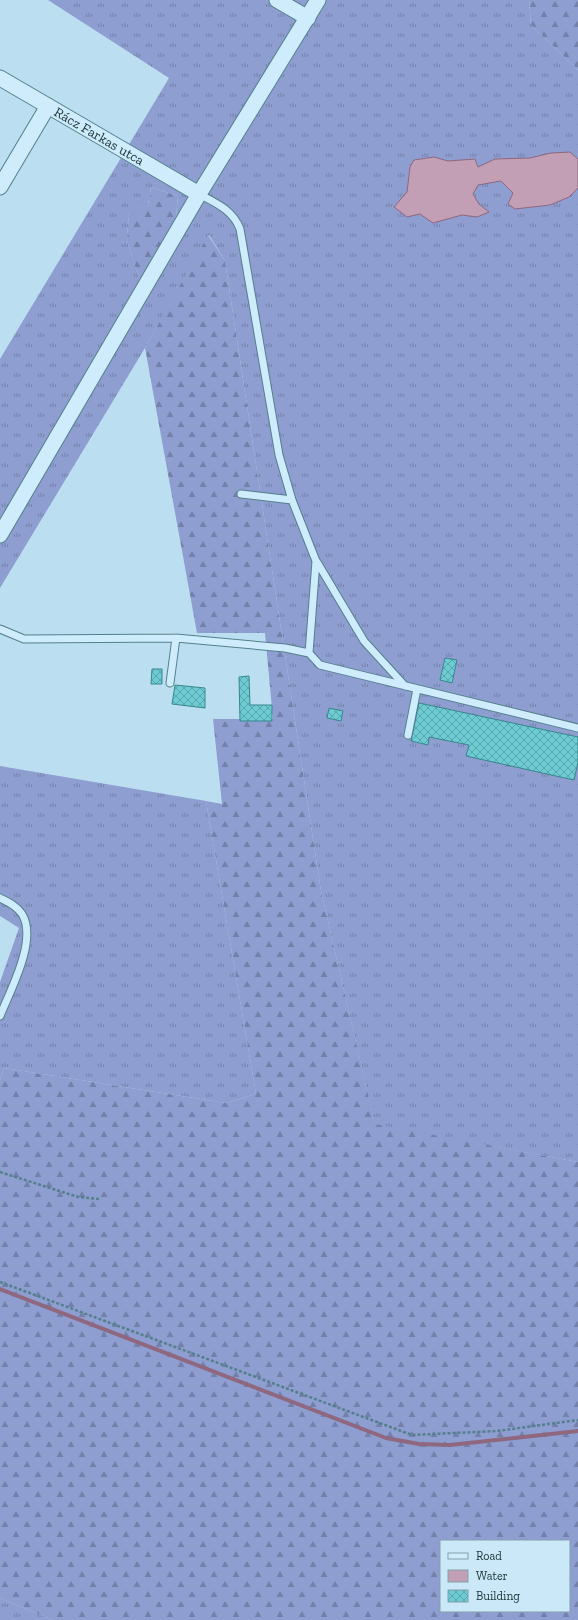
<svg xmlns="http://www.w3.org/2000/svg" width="578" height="1620" viewBox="0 0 578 1620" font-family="'Zilla Slab',serif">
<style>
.grass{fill:url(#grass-tufts);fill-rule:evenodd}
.forest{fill:url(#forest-firs);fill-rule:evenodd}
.water{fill:#c29fb5;stroke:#8f677f}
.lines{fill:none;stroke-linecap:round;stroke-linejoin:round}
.stream{stroke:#8f677f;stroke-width:4}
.building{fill:url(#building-cross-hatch);stroke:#37878b}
.service-casing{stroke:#53808a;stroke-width:9}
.minor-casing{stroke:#53808a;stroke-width:17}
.path{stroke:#53808a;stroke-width:2.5;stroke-dasharray:3 2;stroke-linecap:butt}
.service{stroke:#ceecfc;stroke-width:7}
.minor{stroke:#ceecfc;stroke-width:15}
.labels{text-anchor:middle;stroke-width:3.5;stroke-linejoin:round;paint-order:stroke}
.street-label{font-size:14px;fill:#1a3337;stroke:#cbe8f8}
</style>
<defs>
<pattern id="grass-tufts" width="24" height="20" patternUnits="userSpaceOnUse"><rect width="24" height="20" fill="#8e9ed0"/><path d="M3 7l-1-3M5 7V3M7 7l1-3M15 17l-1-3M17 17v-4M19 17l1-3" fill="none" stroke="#7381aa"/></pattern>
<pattern id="forest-firs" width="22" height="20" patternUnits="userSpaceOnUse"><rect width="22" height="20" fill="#8e9ed0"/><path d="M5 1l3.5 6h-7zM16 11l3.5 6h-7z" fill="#7381aa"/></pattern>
<pattern id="building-cross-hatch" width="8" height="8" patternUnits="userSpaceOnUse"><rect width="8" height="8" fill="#6dccd3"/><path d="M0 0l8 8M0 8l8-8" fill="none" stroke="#59a6ac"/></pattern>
</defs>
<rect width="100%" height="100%" fill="#bbdef1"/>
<path class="grass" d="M 48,0 L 529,0 L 531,25 L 578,70 L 578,1162 L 375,1125 L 321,891 L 225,261 L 209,235 L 145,348 L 0,588 L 0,359 L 169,78 ZM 151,187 L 178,196 L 176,217 L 140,282 L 127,240 L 129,211 L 148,205 Z
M 0,766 L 206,801 L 256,1094 L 226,1103 L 4,1068 L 0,1080 L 0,982 L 19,928 L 0,916 Z
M 0,1598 L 53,1620 L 0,1620 Z"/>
<path class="forest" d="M 529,0 L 578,0 L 578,70 L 531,25 Z
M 151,187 L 178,196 L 176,217 L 140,283 L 127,240 L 129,210 L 148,205 Z
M 208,235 L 225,261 L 321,891 L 375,1124 L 578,1162 L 578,1620 L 53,1620 L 0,1598 L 0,1080 L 4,1068 L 226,1103 L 256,1094 L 206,801 L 222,804 L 213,719 L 273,719 L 265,633 L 197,633 L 145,348 ZM 441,1541 L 569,1541 L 569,1611 L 441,1611 Z"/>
<path class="water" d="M 570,152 L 578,159 L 578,188 L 569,197 L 550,205 L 515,209 L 508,204 L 513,193 L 501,181 L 478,185 L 473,194 L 479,204 L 489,212 L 477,217 L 462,215 L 433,223 L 420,214 L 407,217 L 394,207 L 407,192 L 410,167 L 414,160 L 434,157 L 448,161 L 475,159 L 478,167 L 495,159 L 530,158 L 551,153 Z"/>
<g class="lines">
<path class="stream" d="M 0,1289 L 386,1438 L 419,1444 L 450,1445 L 578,1431"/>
</g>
<path class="building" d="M 445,658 L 457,660 L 452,683 L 440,680 Z
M 152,669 L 162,669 L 162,684 L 151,684 Z
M 249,676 L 250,705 L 272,705 L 272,721 L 240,721 L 239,677 Z
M 175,685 L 205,688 L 205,708 L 172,704 Z
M 419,703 L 578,737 L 578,762 L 574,780 L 466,756 L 469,745 L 429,737 L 428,745 L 411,741 Z
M 329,708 L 343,711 L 341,721 L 327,718 Z"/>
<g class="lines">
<g class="service-casing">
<path id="service" d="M 199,194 C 216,203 233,210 240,229 L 279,455 L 292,500 L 316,561 L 309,653 L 320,665 L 578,728
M 241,494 L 292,500
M 317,562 L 364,641 L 405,686
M 0,629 L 24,639 L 176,638 L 285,648 L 309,653
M 170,683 L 176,638
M 408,735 L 417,689
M 0,898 C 8,902 17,906 22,914 C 38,940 10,991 0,1016"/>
</g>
<g class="minor-casing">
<g id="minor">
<path d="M 277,0 L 308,18"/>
<path id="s1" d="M 0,78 L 199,194"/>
<path d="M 0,187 L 48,106"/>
<path d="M 0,535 L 199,194 L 318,0"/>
</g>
</g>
<path class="path" d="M 0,1172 L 78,1197 L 99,1199
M 0,1282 L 412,1435 L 497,1431 L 578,1420"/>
<use href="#service" class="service"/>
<use href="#minor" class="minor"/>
</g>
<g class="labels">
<g class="street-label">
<text dy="5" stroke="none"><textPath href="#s1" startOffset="115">Rácz Farkas utca</textPath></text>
</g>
</g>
<rect x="440" y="1540" width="130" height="72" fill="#cbe8f8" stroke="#84a0ab"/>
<rect x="448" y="1553" width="20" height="6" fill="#ceecfc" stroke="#84a0ab"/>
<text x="476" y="1560" font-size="12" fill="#1a3337">Road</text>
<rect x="448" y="1570" width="20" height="12" fill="#c29fb5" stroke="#84a0ab"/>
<text x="476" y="1580" font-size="12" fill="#1a3337">Water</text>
<rect x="448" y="1590" width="20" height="12" fill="url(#building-cross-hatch)" stroke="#84a0ab"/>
<text x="476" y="1600" font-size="12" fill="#1a3337">Building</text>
</svg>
